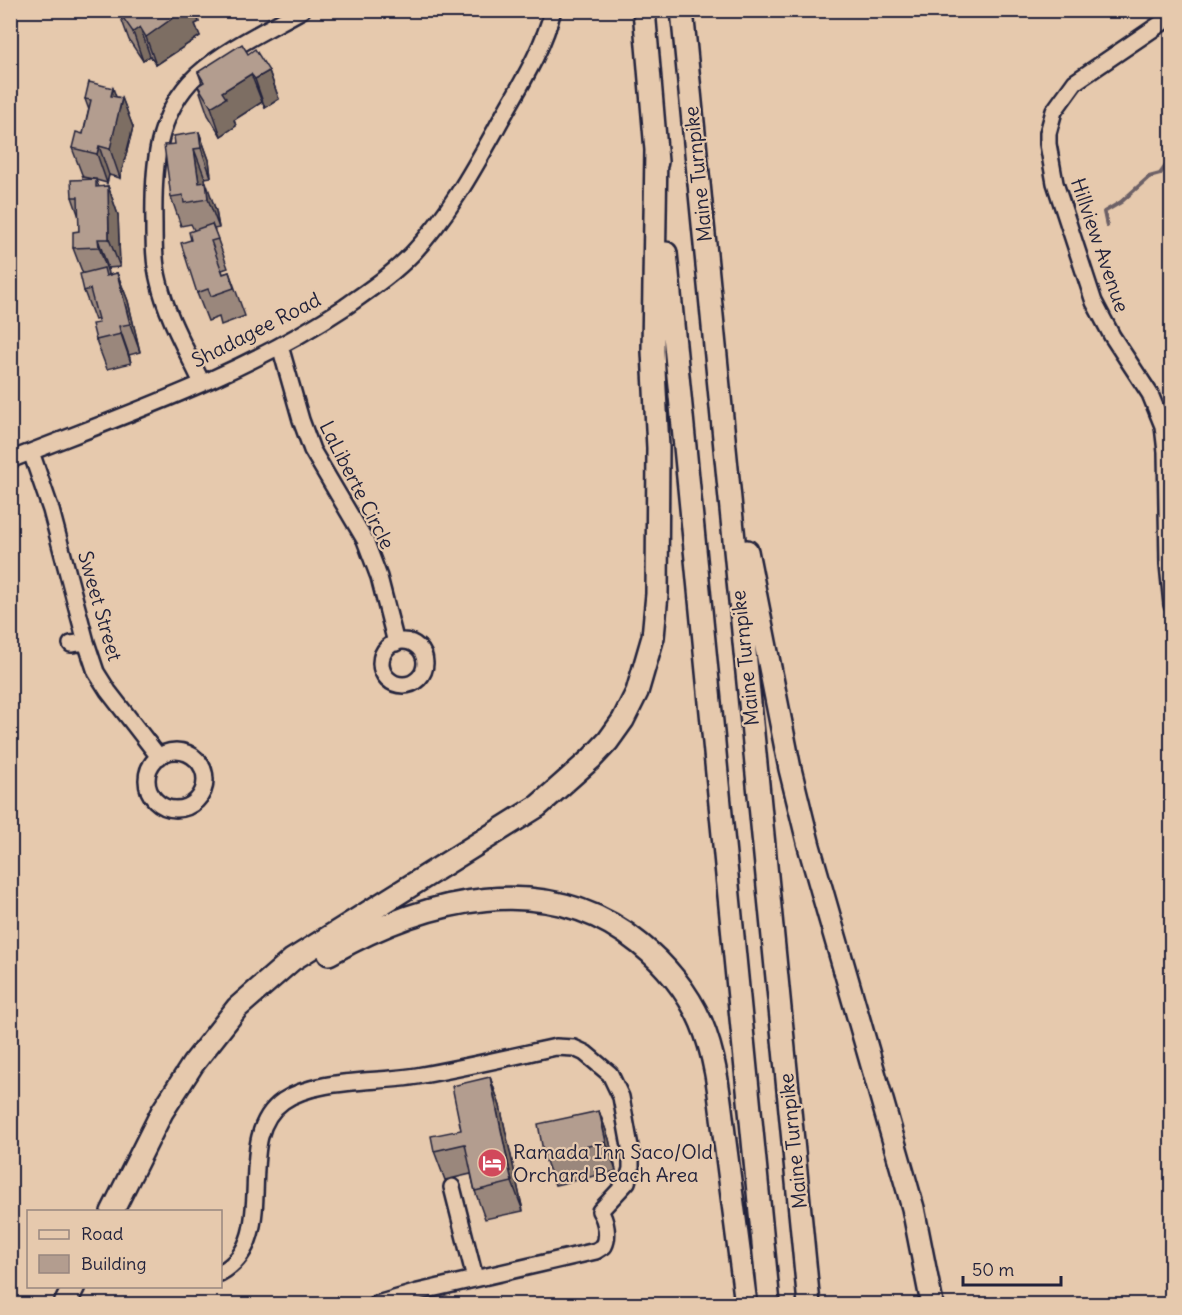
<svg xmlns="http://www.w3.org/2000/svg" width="1182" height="1315" viewBox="0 0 1182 1315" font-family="Delius,sans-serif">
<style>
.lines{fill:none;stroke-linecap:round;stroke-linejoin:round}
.stream{stroke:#6c6166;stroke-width:4}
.minor-casing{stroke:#22223b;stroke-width:20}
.highway-casing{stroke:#22223b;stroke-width:26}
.minor{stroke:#e6c9ad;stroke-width:15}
.highway{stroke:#e6c9ad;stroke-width:21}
.wall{fill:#9a877b;stroke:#22223b;stroke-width:1.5}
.shaded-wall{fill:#7d6e64;stroke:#22223b;stroke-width:1.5}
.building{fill:#b39d8f;stroke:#22223b;stroke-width:1.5}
.labels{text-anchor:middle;stroke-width:4.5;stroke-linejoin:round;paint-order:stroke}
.street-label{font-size:20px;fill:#22223b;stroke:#e6c9ad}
.poi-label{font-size:20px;fill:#22223b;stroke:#e6c9ad;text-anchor:start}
</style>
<rect width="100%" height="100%" fill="#e6c9ad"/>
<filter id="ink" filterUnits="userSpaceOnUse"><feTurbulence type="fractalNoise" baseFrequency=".0167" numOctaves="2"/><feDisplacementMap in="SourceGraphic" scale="12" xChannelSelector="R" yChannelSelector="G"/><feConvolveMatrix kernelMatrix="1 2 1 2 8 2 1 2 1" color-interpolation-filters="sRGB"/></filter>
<g filter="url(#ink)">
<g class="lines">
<path class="stream" d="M 1107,226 L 1104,212 L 1121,202 L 1149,177 L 1160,174 L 1172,157"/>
<g class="minor-casing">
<path id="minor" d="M 1172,16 L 1075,82 L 1054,111 L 1048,133 L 1048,144 L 1055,183 L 1094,302 L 1112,336 L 1150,394 L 1163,426 L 1166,452 L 1168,564 L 1172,605
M 280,346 L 301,420 L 312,450 L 365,540 L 379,577 L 396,643
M 202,383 C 187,351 167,317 159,282 C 154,263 154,243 154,223 C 153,170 155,114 197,75 C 227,48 267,30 302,10
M 31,452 L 51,510 L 86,642 L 96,672 L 108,691 L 159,757
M 10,460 C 124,415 243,375 345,307 C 369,290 392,275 413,253 C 447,217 472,172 496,129 C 517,90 542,53 553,10
M381 663a22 22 0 1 1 44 0a22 22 0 1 1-44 0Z
M 71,644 L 86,642
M147 780a29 29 0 1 1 58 0a29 29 0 1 1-58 0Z
M 452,1187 L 475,1278
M 220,1273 C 284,1238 229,1139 283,1101 C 316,1078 378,1083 417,1076 C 463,1068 510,1057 556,1047 L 574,1048 L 585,1053 L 610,1074 L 621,1097 L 631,1152 L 631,1169 L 627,1182 L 600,1211 C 606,1220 609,1237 604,1246 L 596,1251 L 418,1292 L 377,1304"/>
</g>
<g class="highway-casing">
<path id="highway" d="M 644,10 L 657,162
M 682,10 L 809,1304
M 666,253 L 769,1304
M 747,551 L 790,769 L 809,846 L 913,1208 L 932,1304
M 329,954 C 425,899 546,867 640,944 C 665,964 688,992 701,1022 C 717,1059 720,1102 725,1142 C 732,1196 739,1250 746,1304
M 112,1212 L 162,1112 L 193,1064 L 237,1008 L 292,960 L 538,806 L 591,759 L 608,741 L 623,720 L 637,692 L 653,637 L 657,594 L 658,448 L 653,351 L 656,149
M 65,1304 L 74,1286"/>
</g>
<use href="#minor" class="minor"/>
<use href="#highway" class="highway"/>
</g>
<path class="wall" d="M 120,10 L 195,10 L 199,22 L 195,24 L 200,36 L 156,65 L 150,56 L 143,61 L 129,40 L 119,12 Z
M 248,54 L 269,71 L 279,99 L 265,108 L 262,102 L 234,120 L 236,126 L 221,136 L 208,115 L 198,86 L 202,83 L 198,72 Z
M 116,97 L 122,98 L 133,127 L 120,178 L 109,175 L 107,183 L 96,180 L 99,187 L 108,186 L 118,215 L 120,267 L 108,268 L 109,275 L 117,273 L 128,301 L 140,352 L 129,355 L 131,363 L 107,369 L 96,340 L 99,323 L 98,319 L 95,320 L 84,291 L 83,274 L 73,248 L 79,231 L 79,217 L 72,197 L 93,179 L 83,177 L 72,148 L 83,134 L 89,110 L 85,99 Z
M 199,132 L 209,160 L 211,177 L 205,178 L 205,182 L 216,211 L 219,228 L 214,229 L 228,268 L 222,270 L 223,274 L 229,272 L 245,316 L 221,325 L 219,317 L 208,321 L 197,293 L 191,240 L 194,230 L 191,224 L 181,226 L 171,197 L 175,144 Z
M 490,1077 L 500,1106 L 523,1211 L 485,1219 L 475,1191 L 471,1174 L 445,1180 L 434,1151 L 461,1130 Z
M 599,1111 L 609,1139 L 616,1171 L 555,1185 L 544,1156 Z"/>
<path class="shaded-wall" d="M 184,10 L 195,10 L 199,22 L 195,24 L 200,36 L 156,65 L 146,37 Z
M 140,27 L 150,56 L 143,61 L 133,32 Z
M 269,71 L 279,99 L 265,108 L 255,79 Z
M 251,74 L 262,102 L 234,120 L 236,126 L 221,136 L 211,107 L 222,92 Z
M 113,88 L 120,108 L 122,98 L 133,127 L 120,178 L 110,149 L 111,96 Z
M 199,132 L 209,160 L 211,177 L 201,148 Z
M 99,146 L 109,175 L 107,183 L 97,154 Z
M 194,149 L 205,178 L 208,199 L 199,183 Z
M 206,182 L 216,211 L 219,228 L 208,199 Z
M 108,186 L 118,215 L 120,267 L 109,239 Z
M 98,239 L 108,268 L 109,276 L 99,247 Z
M 117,273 L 128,301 L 140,352 L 130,324 Z
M 119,326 L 129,355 L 131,363 L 121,334 Z
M 490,1077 L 500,1106 L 523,1211 L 512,1182 Z
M 599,1111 L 609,1139 L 616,1171 L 606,1142 Z"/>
<path class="building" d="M 120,10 L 184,10 L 146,37 L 140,27 L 133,32 L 119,12 Z
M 242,44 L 248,54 L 255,49 L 269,71 L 255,79 L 251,74 L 222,92 L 226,98 L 211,107 L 198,86 L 204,82 L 198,72 Z
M 89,82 L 113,88 L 111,96 L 122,98 L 110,149 L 99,146 L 97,154 L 72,148 L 76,132 L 83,134 L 91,100 L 85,99 Z
M 199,132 L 201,148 L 194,149 L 199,183 L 206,182 L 208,199 L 184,203 L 183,195 L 171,197 L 164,145 L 175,144 L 174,136 Z
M 96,179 L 96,187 L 108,186 L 109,239 L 98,239 L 99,247 L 73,248 L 73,232 L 79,231 L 78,197 L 72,197 L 71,180 Z
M 212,224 L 218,239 L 211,241 L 223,274 L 229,272 L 234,288 L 211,296 L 208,289 L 197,293 L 181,243 L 191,240 L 189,232 Z
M 104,268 L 106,276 L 117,273 L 130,324 L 119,326 L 121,334 L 96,340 L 92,324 L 99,323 L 90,289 L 84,291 L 80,274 Z
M 490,1077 L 512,1182 L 475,1191 L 465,1144 L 434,1151 L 431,1136 L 461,1130 L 452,1086 Z
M 599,1111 L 606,1142 L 544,1156 L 538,1124 Z"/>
</g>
<defs>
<g id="hotel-disc" transform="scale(1.5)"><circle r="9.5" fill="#d1495b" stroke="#e6c9ad"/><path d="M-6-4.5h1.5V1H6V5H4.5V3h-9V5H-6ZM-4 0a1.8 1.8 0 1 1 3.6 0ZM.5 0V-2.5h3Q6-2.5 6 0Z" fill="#fff"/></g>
</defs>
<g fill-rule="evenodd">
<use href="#hotel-disc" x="492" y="1163"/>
</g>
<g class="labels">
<g class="street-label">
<text transform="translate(698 174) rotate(-96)" y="7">Maine Turnpike</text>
<text transform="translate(1100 245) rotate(71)" y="7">Hillview Avenue</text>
<text transform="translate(256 330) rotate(-27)" y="7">Shadagee Road</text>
<text transform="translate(357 485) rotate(63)" y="7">LaLiberte Circle</text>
<text transform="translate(100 606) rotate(74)" y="7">Sweet Street</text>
<text transform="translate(745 658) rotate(-96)" y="7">Maine Turnpike</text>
<text transform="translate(793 1141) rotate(-96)" y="7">Maine Turnpike</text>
</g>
<g class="poi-label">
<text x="513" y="1159">Ramada Inn Saco/Old<tspan x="513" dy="23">Orchard Beach Area</tspan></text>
</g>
</g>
<rect width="1182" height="1315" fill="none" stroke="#e6c9ad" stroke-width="36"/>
<rect x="18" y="18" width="1146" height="1279" fill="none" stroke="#22223b" stroke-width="2" filter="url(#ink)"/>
<rect x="27" y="1210" width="195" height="78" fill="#e6c9ad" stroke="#98867f" stroke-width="1.5"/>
<rect x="39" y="1230" width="30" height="9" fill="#e6c9ad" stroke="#98867f" stroke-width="1.5"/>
<text x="81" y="1240" font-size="18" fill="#22223b">Road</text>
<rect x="39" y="1255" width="30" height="18" fill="#b39d8f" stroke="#98867f" stroke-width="1.5"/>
<text x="81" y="1270" font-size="18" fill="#22223b">Building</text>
<path d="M963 1276v9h98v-9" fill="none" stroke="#22223b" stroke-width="3"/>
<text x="972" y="1276" font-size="18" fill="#22223b" stroke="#e6c9ad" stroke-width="4.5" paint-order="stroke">50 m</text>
</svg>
